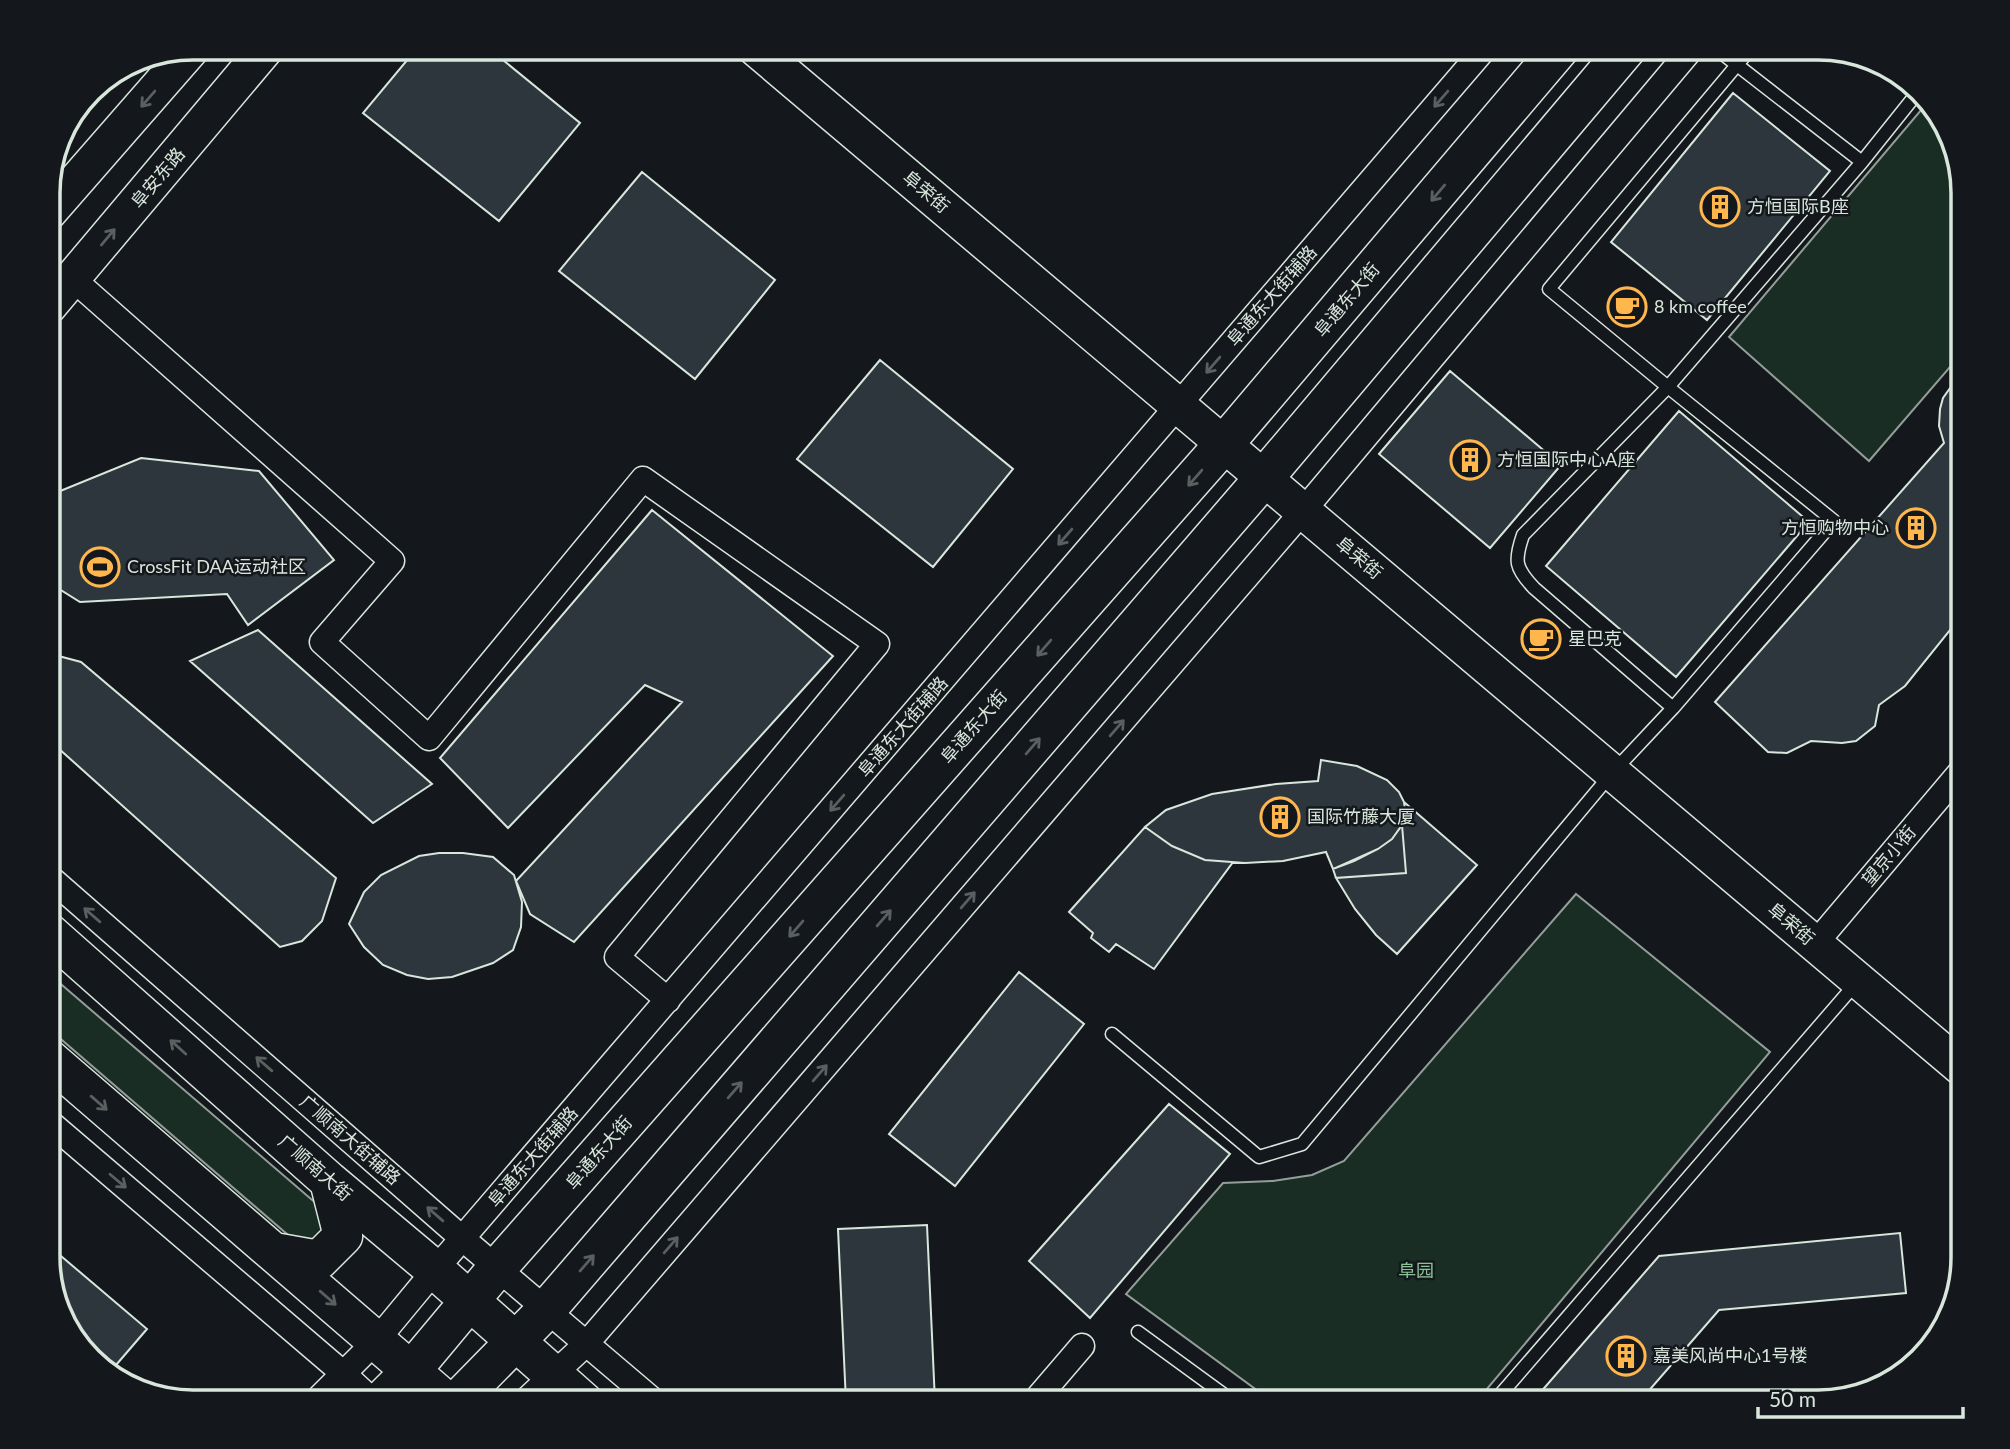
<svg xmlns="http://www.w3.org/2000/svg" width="2010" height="1449" viewBox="0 0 2010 1449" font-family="Lato,'Noto Sans SC',sans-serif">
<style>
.green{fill:#1a2d24;stroke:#939e99;stroke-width:2}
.building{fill:#2c363c;stroke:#d8e6dc;stroke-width:2}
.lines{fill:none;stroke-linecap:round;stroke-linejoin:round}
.lane-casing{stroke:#d8e6dc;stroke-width:15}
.street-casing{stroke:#d8e6dc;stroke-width:27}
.secondary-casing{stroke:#d8e6dc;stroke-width:38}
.primary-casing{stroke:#d8e6dc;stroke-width:41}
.lane{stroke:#14181c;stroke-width:12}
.street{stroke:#14181c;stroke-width:24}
.secondary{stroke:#14181c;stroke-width:35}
.primary{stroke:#14181c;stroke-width:38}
.oneway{stroke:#59605f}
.labels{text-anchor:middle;stroke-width:5;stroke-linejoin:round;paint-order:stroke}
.street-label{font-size:18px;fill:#d8e6dc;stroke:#14181c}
.poi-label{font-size:18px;fill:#d8e6dc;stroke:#14181c;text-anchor:start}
.park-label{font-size:18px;fill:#8ac095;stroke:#14181c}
.rim{fill:none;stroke:#d8e6dc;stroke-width:3.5}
</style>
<rect width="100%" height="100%" fill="#14181c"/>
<path class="green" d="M 1927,103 L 1948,128 L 1963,192 L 1963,352 L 1869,461 L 1729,337 Z
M 1576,894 L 1770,1052 L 1476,1402 L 1273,1402 L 1126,1294 L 1223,1183 L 1273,1181 L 1312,1175 L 1344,1161 Z
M 48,973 L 325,1211 L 328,1231 L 302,1247 L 48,1028 Z"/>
<path class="building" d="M 418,47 L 487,47 L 580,123 L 499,221 L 363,113 Z
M 1733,93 L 1830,171 L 1707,320 L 1611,242 Z
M 642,172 L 775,280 L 695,379 L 559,271 Z
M 880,360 L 1013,469 L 933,567 L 797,459 Z
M 1963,370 L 1963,614 L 1905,686 L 1879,705 L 1875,726 L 1856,741 L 1842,743 L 1811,741 L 1787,753 L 1768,752 L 1715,702 L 1944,443 L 1939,426 L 1940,409 L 1943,398 Z
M 1450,371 L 1561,465 L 1490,548 L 1379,454 Z
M 1679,411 L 1809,522 L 1676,677 L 1546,566 Z
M 141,458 L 259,471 L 334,560 L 248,625 L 227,594 L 80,602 L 48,582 L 48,496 Z
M 652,510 L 833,656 L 574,942 L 530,914 L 516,881 L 682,702 L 645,685 L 508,828 L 440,758 Z
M 258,630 L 432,784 L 373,823 L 190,661 Z
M 51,654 L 81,662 L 336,878 L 322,921 L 302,941 L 280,947 L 48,739 L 48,657 Z
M 1321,760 L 1357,766 L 1387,780 L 1399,792 L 1404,802 L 1405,810 L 1402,825 L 1392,839 L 1378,849 L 1354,861 L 1333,869 L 1326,852 L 1283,861 L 1245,863 L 1205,860 L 1172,846 L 1145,827 L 1166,810 L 1212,794 L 1276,784 L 1318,781 Z
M 1404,802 L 1477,865 L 1397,954 L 1376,935 L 1355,909 L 1336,878 L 1406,873 L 1402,825 L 1405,810 Z
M 1402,825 L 1406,873 L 1336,878 L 1333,869 L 1378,849 L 1392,839 Z
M 1145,827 L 1172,846 L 1205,860 L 1233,862 L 1154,969 L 1116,944 L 1109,952 L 1091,938 L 1093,933 L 1069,912 Z
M 439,853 L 463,853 L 493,857 L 514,875 L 522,902 L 521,927 L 513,950 L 493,963 L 452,977 L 428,979 L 407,975 L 383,965 L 364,947 L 349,924 L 364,892 L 381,875 L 419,856 Z
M 1963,894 L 1963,913 L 1953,904 Z
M 1019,972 L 1084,1024 L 955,1186 L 889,1134 Z
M 1169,1104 L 1230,1154 L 1090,1318 L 1029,1261 Z
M 927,1225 L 935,1402 L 846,1402 L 838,1229 Z
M 1900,1233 L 1906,1293 L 1719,1310 L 1639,1402 L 1532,1402 L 1659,1256 Z
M 48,1245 L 147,1329 L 110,1372 L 90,1355 L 67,1329 L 48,1266 Z"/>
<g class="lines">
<g class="lane-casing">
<path id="lane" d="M 1714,47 L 1862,162
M 1752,47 L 1549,289 L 1668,387 L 1862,162 L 1918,92
M 1112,1034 L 1259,1157 L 1302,1144 L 1612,773 L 1673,708 L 1534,588 C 1515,568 1514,561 1523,535 L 1668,387 L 1834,521 L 1673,708
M 1138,1332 L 1234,1402
M 1494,1402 L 1858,981"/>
</g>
<g class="street-casing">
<path id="street" d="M 73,279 L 392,561 L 322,642 L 429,738 L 643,479 L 877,644 L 617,957 L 668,1000
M 48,876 L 463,1239 L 655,1402
M 1815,944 L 1963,769
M 48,1121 L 344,1374 L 374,1402
M 315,1402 L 377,1340 L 435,1270 L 1486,47
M 524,1402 L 586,1344 L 1303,511 L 1693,47
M 1034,1402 L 1082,1346"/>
</g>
<g class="secondary-casing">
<path id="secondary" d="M 754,47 L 1963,1069
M 48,213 L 193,47
M 48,307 L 267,47"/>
</g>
<g class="primary-casing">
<path id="primary" d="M 48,932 L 329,1181 L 435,1270 L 584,1402
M 48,1058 L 447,1402
M 274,1252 L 319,1260 L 343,1236 L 329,1181
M 380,1402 L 412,1370 L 498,1267 L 1224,444 L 1561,47
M 456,1402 L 547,1309 L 1264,478 L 1628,47"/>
</g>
<use href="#lane" class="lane"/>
<use href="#street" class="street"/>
<use href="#secondary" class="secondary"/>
<use href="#primary" class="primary"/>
</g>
<defs><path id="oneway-shaft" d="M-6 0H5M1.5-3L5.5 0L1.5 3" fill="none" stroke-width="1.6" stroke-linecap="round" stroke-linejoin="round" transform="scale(1.75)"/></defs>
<g class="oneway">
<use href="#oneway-shaft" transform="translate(148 99) rotate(131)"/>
<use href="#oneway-shaft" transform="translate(1441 99) rotate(131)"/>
<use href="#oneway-shaft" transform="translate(1438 193) rotate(130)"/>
<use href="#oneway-shaft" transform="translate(108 237) rotate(-50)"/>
<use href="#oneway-shaft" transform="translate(1213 365) rotate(131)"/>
<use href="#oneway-shaft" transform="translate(1195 478) rotate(131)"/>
<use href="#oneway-shaft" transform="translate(1065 537) rotate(131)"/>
<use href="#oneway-shaft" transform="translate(1044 648) rotate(131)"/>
<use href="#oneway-shaft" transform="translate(1117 728) rotate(-49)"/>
<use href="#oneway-shaft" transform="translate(1033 746) rotate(-49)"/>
<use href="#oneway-shaft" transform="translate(837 803) rotate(131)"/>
<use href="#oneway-shaft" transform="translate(968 900) rotate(-49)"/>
<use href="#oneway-shaft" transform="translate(92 915) rotate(-139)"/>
<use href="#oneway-shaft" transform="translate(884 918) rotate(-49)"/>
<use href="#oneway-shaft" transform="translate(796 929) rotate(131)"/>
<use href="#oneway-shaft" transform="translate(178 1047) rotate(-138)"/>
<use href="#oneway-shaft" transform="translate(264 1064) rotate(-139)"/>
<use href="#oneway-shaft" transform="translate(820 1073) rotate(-49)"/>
<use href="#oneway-shaft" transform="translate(735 1090) rotate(-49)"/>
<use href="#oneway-shaft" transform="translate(99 1103) rotate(41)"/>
<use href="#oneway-shaft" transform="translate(118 1181) rotate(40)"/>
<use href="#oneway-shaft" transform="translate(435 1214) rotate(-139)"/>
<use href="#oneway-shaft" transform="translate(671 1245) rotate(-49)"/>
<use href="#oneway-shaft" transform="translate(587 1263) rotate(-49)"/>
<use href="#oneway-shaft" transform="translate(328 1298) rotate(41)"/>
</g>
<defs>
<g id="building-ring" transform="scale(2.0125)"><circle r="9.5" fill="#14181c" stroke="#ffb74d" stroke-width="1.5"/><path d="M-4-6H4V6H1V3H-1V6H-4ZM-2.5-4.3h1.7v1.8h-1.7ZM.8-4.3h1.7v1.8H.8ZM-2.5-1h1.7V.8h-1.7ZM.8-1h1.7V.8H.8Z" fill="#ffb74d"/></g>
<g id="cafe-ring" transform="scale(2.0125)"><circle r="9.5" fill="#14181c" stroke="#ffb74d" stroke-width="1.5"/><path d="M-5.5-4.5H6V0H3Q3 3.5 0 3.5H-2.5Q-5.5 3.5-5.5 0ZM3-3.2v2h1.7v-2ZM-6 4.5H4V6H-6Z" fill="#ffb74d"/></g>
<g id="stadium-ring" transform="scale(2.0125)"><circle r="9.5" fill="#14181c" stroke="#ffb74d" stroke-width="1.5"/><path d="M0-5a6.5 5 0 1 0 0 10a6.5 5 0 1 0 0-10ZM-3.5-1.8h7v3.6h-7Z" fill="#ffb74d"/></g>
</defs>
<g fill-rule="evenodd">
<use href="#building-ring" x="1720" y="207"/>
<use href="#cafe-ring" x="1627" y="307"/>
<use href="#building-ring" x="1470" y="460"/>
<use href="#building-ring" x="1916" y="528"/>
<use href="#stadium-ring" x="100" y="567"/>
<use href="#cafe-ring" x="1541" y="639"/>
<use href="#building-ring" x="1280" y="817"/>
<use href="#building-ring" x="1626" y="1356"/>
</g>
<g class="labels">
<g class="street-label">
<text transform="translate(158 178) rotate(-50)" y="6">阜安东路</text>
<text transform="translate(926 192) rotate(40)" y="6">阜荣街</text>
<text transform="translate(1272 296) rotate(-49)" y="6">阜通东大街辅路</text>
<text transform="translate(1347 300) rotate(-50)" y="6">阜通东大街</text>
<text transform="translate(1359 558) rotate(40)" y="6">阜荣街</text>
<text transform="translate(903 727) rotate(-49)" y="6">阜通东大街辅路</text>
<text transform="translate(974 727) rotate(-49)" y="6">阜通东大街</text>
<text transform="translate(1889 856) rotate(-50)" y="6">望京小街</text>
<text transform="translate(1791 924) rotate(40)" y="6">阜荣街</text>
<text transform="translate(350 1140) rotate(41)" y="6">广顺南大街辅路</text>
<text transform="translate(599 1153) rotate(-49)" y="6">阜通东大街</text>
<text transform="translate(533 1157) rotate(-49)" y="6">阜通东大街辅路</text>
<text transform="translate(315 1168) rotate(41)" y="6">广顺南大街</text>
</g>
<g class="poi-label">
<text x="1747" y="213">方恒国际B座</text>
<text x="1654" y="313">8 km coffee</text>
<text x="1497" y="466">方恒国际中心A座</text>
<text x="1889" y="534" text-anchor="end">方恒购物中心</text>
<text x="127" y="573">CrossFit DAA运动社区</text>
<text x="1568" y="645">星巴克</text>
<text x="1307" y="823">国际竹藤大厦</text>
<text x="1653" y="1362">嘉美风尚中心1号楼</text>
</g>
<g class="park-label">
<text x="1416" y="1277">阜园</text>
</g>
</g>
<path d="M0 0H2010V1449H0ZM193 60H1818A133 133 0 0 1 1951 193V1257A133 133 0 0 1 1818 1390H193A133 133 0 0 1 60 1257V193A133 133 0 0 1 193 60Z" fill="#14181c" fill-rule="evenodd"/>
<path class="rim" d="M193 60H1818A133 133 0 0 1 1951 193V1257A133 133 0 0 1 1818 1390H193A133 133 0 0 1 60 1257V193A133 133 0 0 1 193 60Z"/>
<path d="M1758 1407v10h205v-10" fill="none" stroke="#d8e6dc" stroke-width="3.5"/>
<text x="1769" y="1407" font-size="21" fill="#d8e6dc" stroke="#14181c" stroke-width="5" paint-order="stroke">50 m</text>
</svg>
